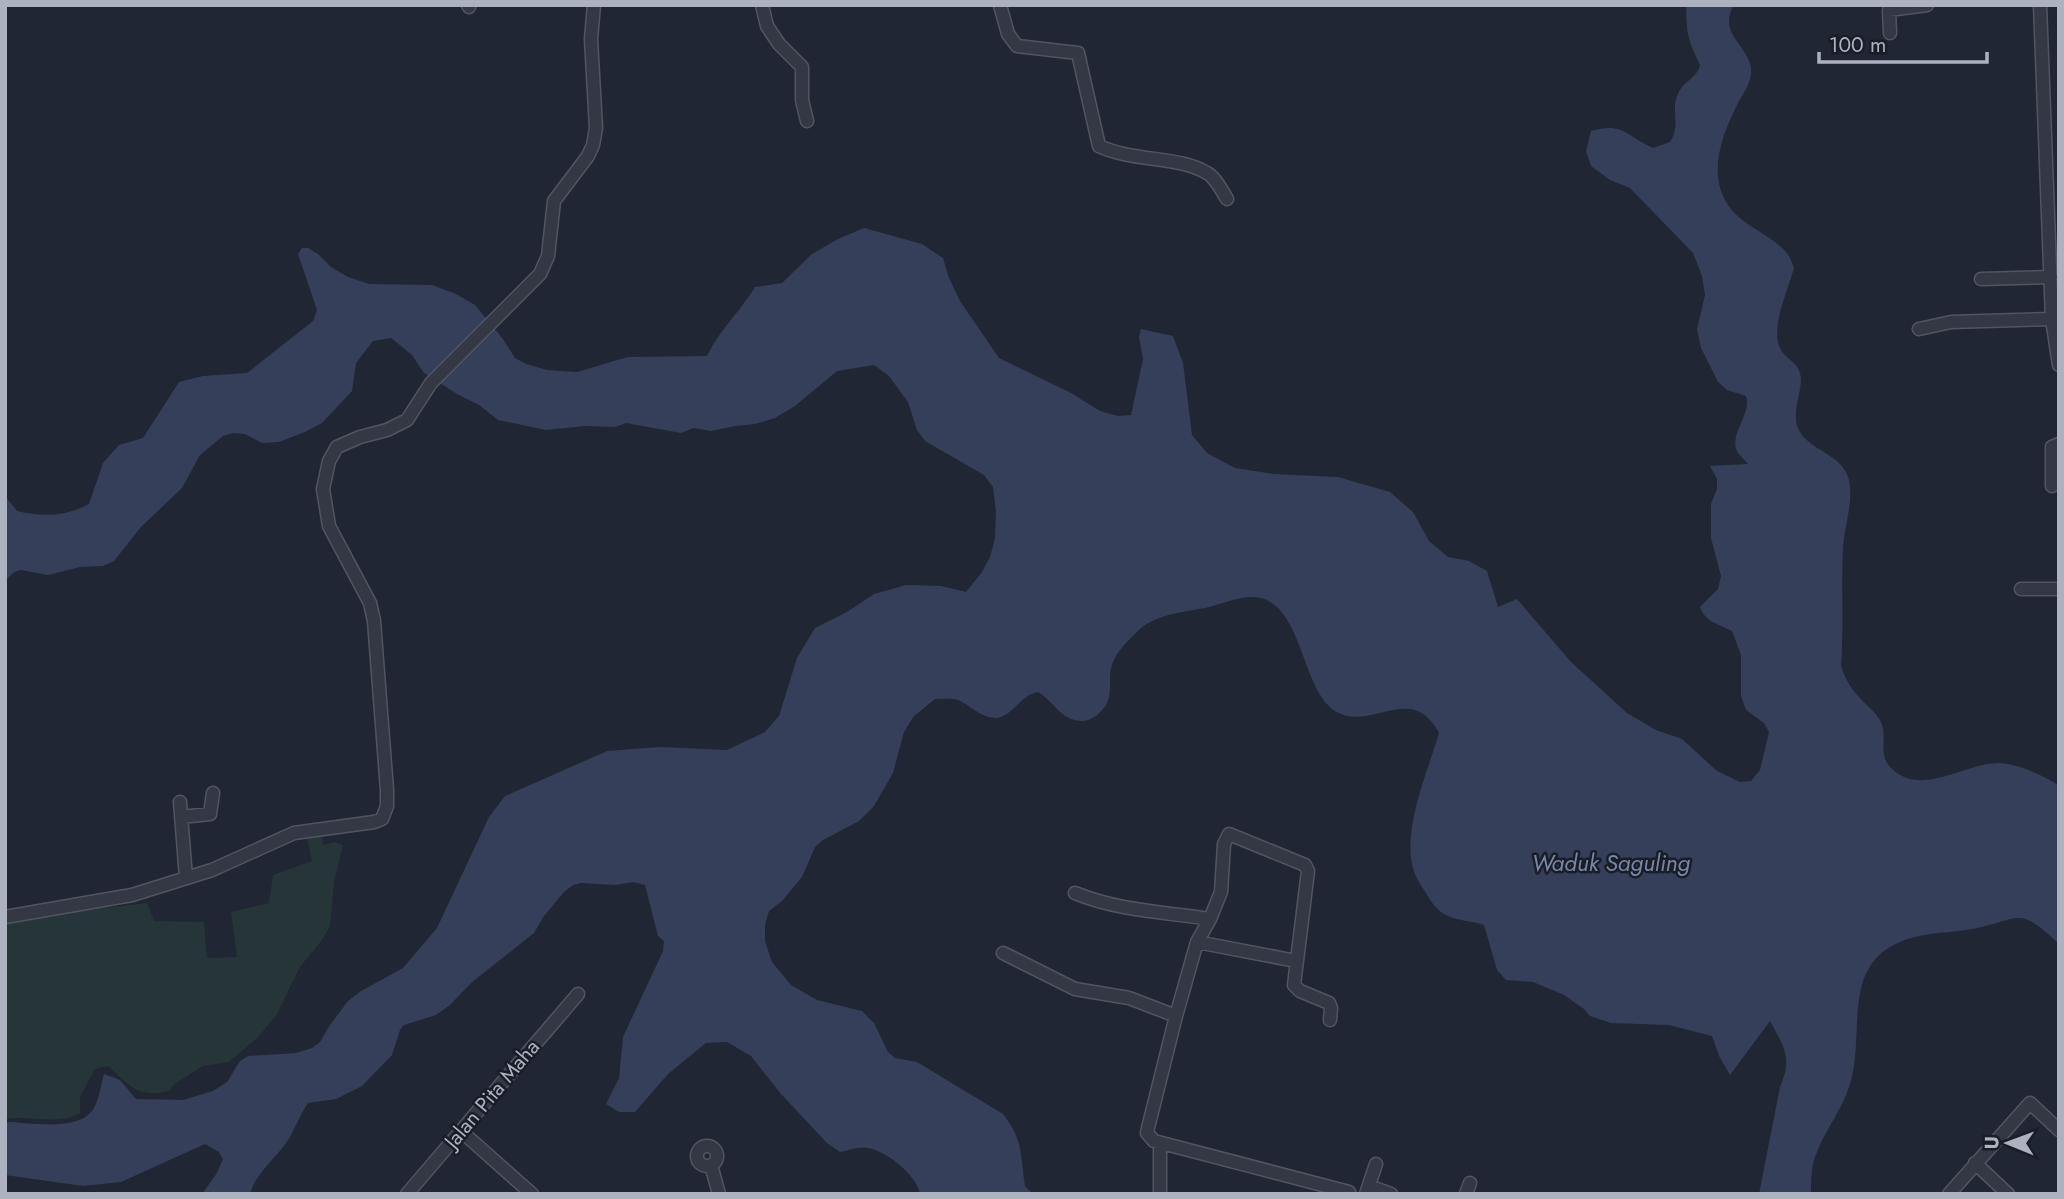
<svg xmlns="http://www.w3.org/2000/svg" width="2064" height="1199" viewBox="0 0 2064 1199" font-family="Jost,sans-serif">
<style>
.green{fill:#263538}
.water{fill:#353f59}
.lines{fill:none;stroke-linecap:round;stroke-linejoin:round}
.minor-casing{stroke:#515562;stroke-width:15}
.minor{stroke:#333844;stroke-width:12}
.labels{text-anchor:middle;stroke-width:5;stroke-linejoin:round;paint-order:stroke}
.street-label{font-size:21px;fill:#adb2c1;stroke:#191d28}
.water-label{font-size:23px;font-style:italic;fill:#7886a7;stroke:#191d28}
</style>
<rect width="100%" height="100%" fill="#202633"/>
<path class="green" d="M 322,835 L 323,845 L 334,842 L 343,845 L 334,881 L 330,926 L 322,940 L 300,967 L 276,1016 L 257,1038 L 229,1062 L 203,1066 L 173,1085 L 169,1091 C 136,1098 131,1086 108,1066 L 95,1069 L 80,1097 L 80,1113 C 57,1126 31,1115 5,1119 L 5,922 L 68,912 L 147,903 L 154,921 L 204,922 L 207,958 L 237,957 L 231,912 L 269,903 L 273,875 L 312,861 L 307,838 Z"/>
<path class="water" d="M 1686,5 L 1734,5 C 1717,33 1748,45 1751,68 C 1752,82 1744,92 1738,103 C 1722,135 1707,173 1728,205 C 1743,227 1771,234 1787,253 C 1790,257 1792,263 1794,268 C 1788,291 1769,329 1781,350 C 1788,361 1800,363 1801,379 C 1801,395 1790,417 1800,432 C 1811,450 1838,454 1847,474 C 1856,496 1844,526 1843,548 C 1841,587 1844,627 1841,666 C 1845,678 1850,688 1860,698 C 1867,706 1876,712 1881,722 C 1888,737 1877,754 1891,768 C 1921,798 1964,763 1999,763 C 2018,764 2043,775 2059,786 L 2059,944 C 2018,905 2022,919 1973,929 C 1951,933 1926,932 1905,940 C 1839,963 1866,1033 1850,1084 C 1841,1112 1827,1127 1817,1152 C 1811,1165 1811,1180 1811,1194 L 1759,1194 L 1780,1087 C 1793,1058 1784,1047 1770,1021 L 1730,1075 L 1719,1056 L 1712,1036 L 1669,1025 L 1611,1023 L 1590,1016 L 1584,1009 L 1564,995 L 1533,982 L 1506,980 L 1497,970 L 1484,925 C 1473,921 1459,921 1448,916 C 1438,912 1431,902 1426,893 C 1420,884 1414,875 1412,864 C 1404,824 1428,771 1439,733 C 1412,682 1373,730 1339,713 C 1302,696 1304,609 1261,598 C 1246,594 1224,603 1209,607 C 1187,612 1157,613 1139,630 C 1131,638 1120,648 1115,658 C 1103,678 1120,698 1096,716 C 1091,719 1086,721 1081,721 C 1060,720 1054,701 1038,692 C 1019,696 1014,715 997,718 C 984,719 973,708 962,702 C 954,697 944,699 935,699 L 914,716 L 904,732 L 893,773 L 874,806 L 859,821 L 823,840 L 815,847 L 802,877 L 782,901 L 769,911 L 765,925 L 765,941 L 772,962 L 791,985 L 817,1000 L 862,1011 L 874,1023 L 888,1052 L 895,1058 L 917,1062 L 1003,1114 C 1024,1141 1020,1155 1025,1186 L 1033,1194 L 920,1194 C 917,1175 886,1151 868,1148 C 860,1146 849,1150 840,1152 L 827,1143 L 781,1094 L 751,1056 L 727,1042 L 706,1043 L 668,1074 L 635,1112 L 619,1112 L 606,1104 L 619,1078 L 623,1037 L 663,951 L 664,941 L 658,936 L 645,885 L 633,882 L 615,885 L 581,883 L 573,885 L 564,892 L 544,916 L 534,933 L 471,983 L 450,1005 L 436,1015 L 404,1025 L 400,1030 L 392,1055 L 362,1086 L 336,1099 L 308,1103 C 299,1116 295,1130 286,1143 C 274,1160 256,1173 250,1194 L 202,1194 L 217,1173 L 223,1159 L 219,1152 L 205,1144 L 121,1182 L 83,1186 L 5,1175 L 5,1122 C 29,1122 75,1132 92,1111 C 99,1102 101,1084 104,1074 L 120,1080 L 136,1099 L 183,1100 L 213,1091 L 227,1082 L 240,1061 L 248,1056 L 296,1053 L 312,1048 L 320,1042 L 330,1025 L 348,1001 L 361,991 L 403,968 L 437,928 L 489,817 L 505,796 L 607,751 L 660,747 L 727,750 L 765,732 L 779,716 L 797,658 L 815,628 L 847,612 L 874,594 L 906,585 L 941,586 L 966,592 L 982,572 L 990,557 L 995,538 L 996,512 L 993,487 L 984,475 L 925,441 L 917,430 L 908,402 L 889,376 L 874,365 L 837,371 L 795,406 L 775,418 L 755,424 L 735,426 L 711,431 L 694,428 L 681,433 L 626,423 L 615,427 L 585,426 L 546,430 L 498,420 L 479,405 L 457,394 L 424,373 L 412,355 L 391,338 L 373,341 L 356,363 L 352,391 L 322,423 L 305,432 L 279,442 L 262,443 L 245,434 L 233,433 L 223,436 L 200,455 L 182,488 L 141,527 L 114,561 L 103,566 L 80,567 L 48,575 L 21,570 L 14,572 L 5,581 L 5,496 L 17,511 C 42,517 65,517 89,504 L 103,463 L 119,445 L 143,438 L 179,382 L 203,376 L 247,373 L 313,321 L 317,310 L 298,254 L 302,248 L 308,248 L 318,254 L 331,267 L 348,277 L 369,284 L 432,285 L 456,294 L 475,305 L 503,339 L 515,358 L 526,364 L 547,370 L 577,372 L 628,357 L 707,356 C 721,328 739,313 755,287 L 782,283 L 812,254 L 838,239 L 864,228 L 922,244 L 943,258 L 949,278 L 960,301 L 999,358 L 1071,393 L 1100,411 L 1118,416 L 1131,415 L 1143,359 L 1139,337 L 1141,329 L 1173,336 L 1183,363 L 1192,435 L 1207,453 L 1235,468 L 1273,474 L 1338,477 L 1390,492 L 1413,512 L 1429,541 L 1448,557 L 1469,561 L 1487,571 L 1498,607 L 1517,599 L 1571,662 L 1627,713 L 1656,730 L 1682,739 L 1717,771 L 1740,782 L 1751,781 L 1760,770 L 1769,732 L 1764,723 L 1746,710 L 1741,696 L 1741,655 L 1732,631 C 1720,625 1704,621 1700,607 L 1718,589 L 1721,576 L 1711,538 L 1711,504 L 1717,489 L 1717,479 L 1710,466 L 1748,464 C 1745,460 1739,455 1737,451 C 1729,433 1752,414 1746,396 L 1727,390 L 1718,382 L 1701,348 L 1697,329 L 1705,295 L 1702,276 L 1693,253 L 1630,188 L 1610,180 L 1591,166 L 1586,151 L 1591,131 C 1623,122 1625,135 1653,148 L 1670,142 C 1682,123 1669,109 1679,92 C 1684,81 1697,78 1700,65 C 1687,37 1687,36 1686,5 Z"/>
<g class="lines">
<g class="minor-casing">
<path id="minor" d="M 468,5 L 469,7
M 762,5 L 767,26 L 779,44 L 802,67 L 802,100 L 807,121
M 1000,5 L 1008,34 L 1017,46 L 1078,53 L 1099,146 C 1133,162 1180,156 1207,173 C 1215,177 1222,191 1227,199
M 2040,5 L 2052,319 L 2059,365
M 1890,33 L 1889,10 L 1927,5
M 1981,279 L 2051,277
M 1919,329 L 1951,322 L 2052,319
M 2052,486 L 2052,447 L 2059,444
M 2021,589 L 2059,589
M 180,802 L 186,878
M 181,817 L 210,814 L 213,793
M 1075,893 C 1119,911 1164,912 1210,919 L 1197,942 L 1176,1016
M 5,917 L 132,895 L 212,870 L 294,833 L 374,822 L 382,819 L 387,806 L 387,790 L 374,621 L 370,603 L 329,526 L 323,489 L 329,461 L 337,447 L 360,437 L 387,430 L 407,420 L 431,383 L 540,274 L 548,256 L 554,201 L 588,156 L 593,145 L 596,128 L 591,39 L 594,5
M 1210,919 L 1221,892 L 1224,844 L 1229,834 L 1305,865 L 1308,871 L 1294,985 L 1300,991 L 1329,1003 L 1331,1008 L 1330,1020
M 1197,942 L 1296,961
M 1003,953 L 1075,989 L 1129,998 L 1176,1016 L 1148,1128 L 1147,1133 L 1154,1141 L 1349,1192 L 1348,1194
M 461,1131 L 532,1194
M697 1156a10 10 0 1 1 20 0a10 10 0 1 1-20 0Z
M 1975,1163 L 2008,1194
M 711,1165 L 719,1194
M 1369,1186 L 1391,1194
M 407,1194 L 578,994
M 1160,1194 L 1160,1143
M 1366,1194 L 1376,1164
M 1466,1194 L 1470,1183
M 1949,1194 L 2030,1103 L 2059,1130"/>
</g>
<use href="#minor" class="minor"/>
</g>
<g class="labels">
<g class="street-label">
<text transform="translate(492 1094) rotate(-50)" y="7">Jalan Pita Maha</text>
</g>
<g class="water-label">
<text x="1611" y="871">Waduk Saguling</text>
</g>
</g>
<rect width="2064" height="1199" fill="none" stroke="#adb2c1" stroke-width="14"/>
<g transform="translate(2008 1143) rotate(271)" stroke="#191d28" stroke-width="5" paint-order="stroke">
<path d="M0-5L12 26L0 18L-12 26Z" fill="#adb2c1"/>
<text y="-10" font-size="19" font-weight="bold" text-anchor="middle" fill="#adb2c1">U</text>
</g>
<path d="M1819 52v10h168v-10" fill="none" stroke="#adb2c1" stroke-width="3.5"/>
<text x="1829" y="52" font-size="21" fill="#adb2c1" stroke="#191d28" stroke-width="5" paint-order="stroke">100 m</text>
</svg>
